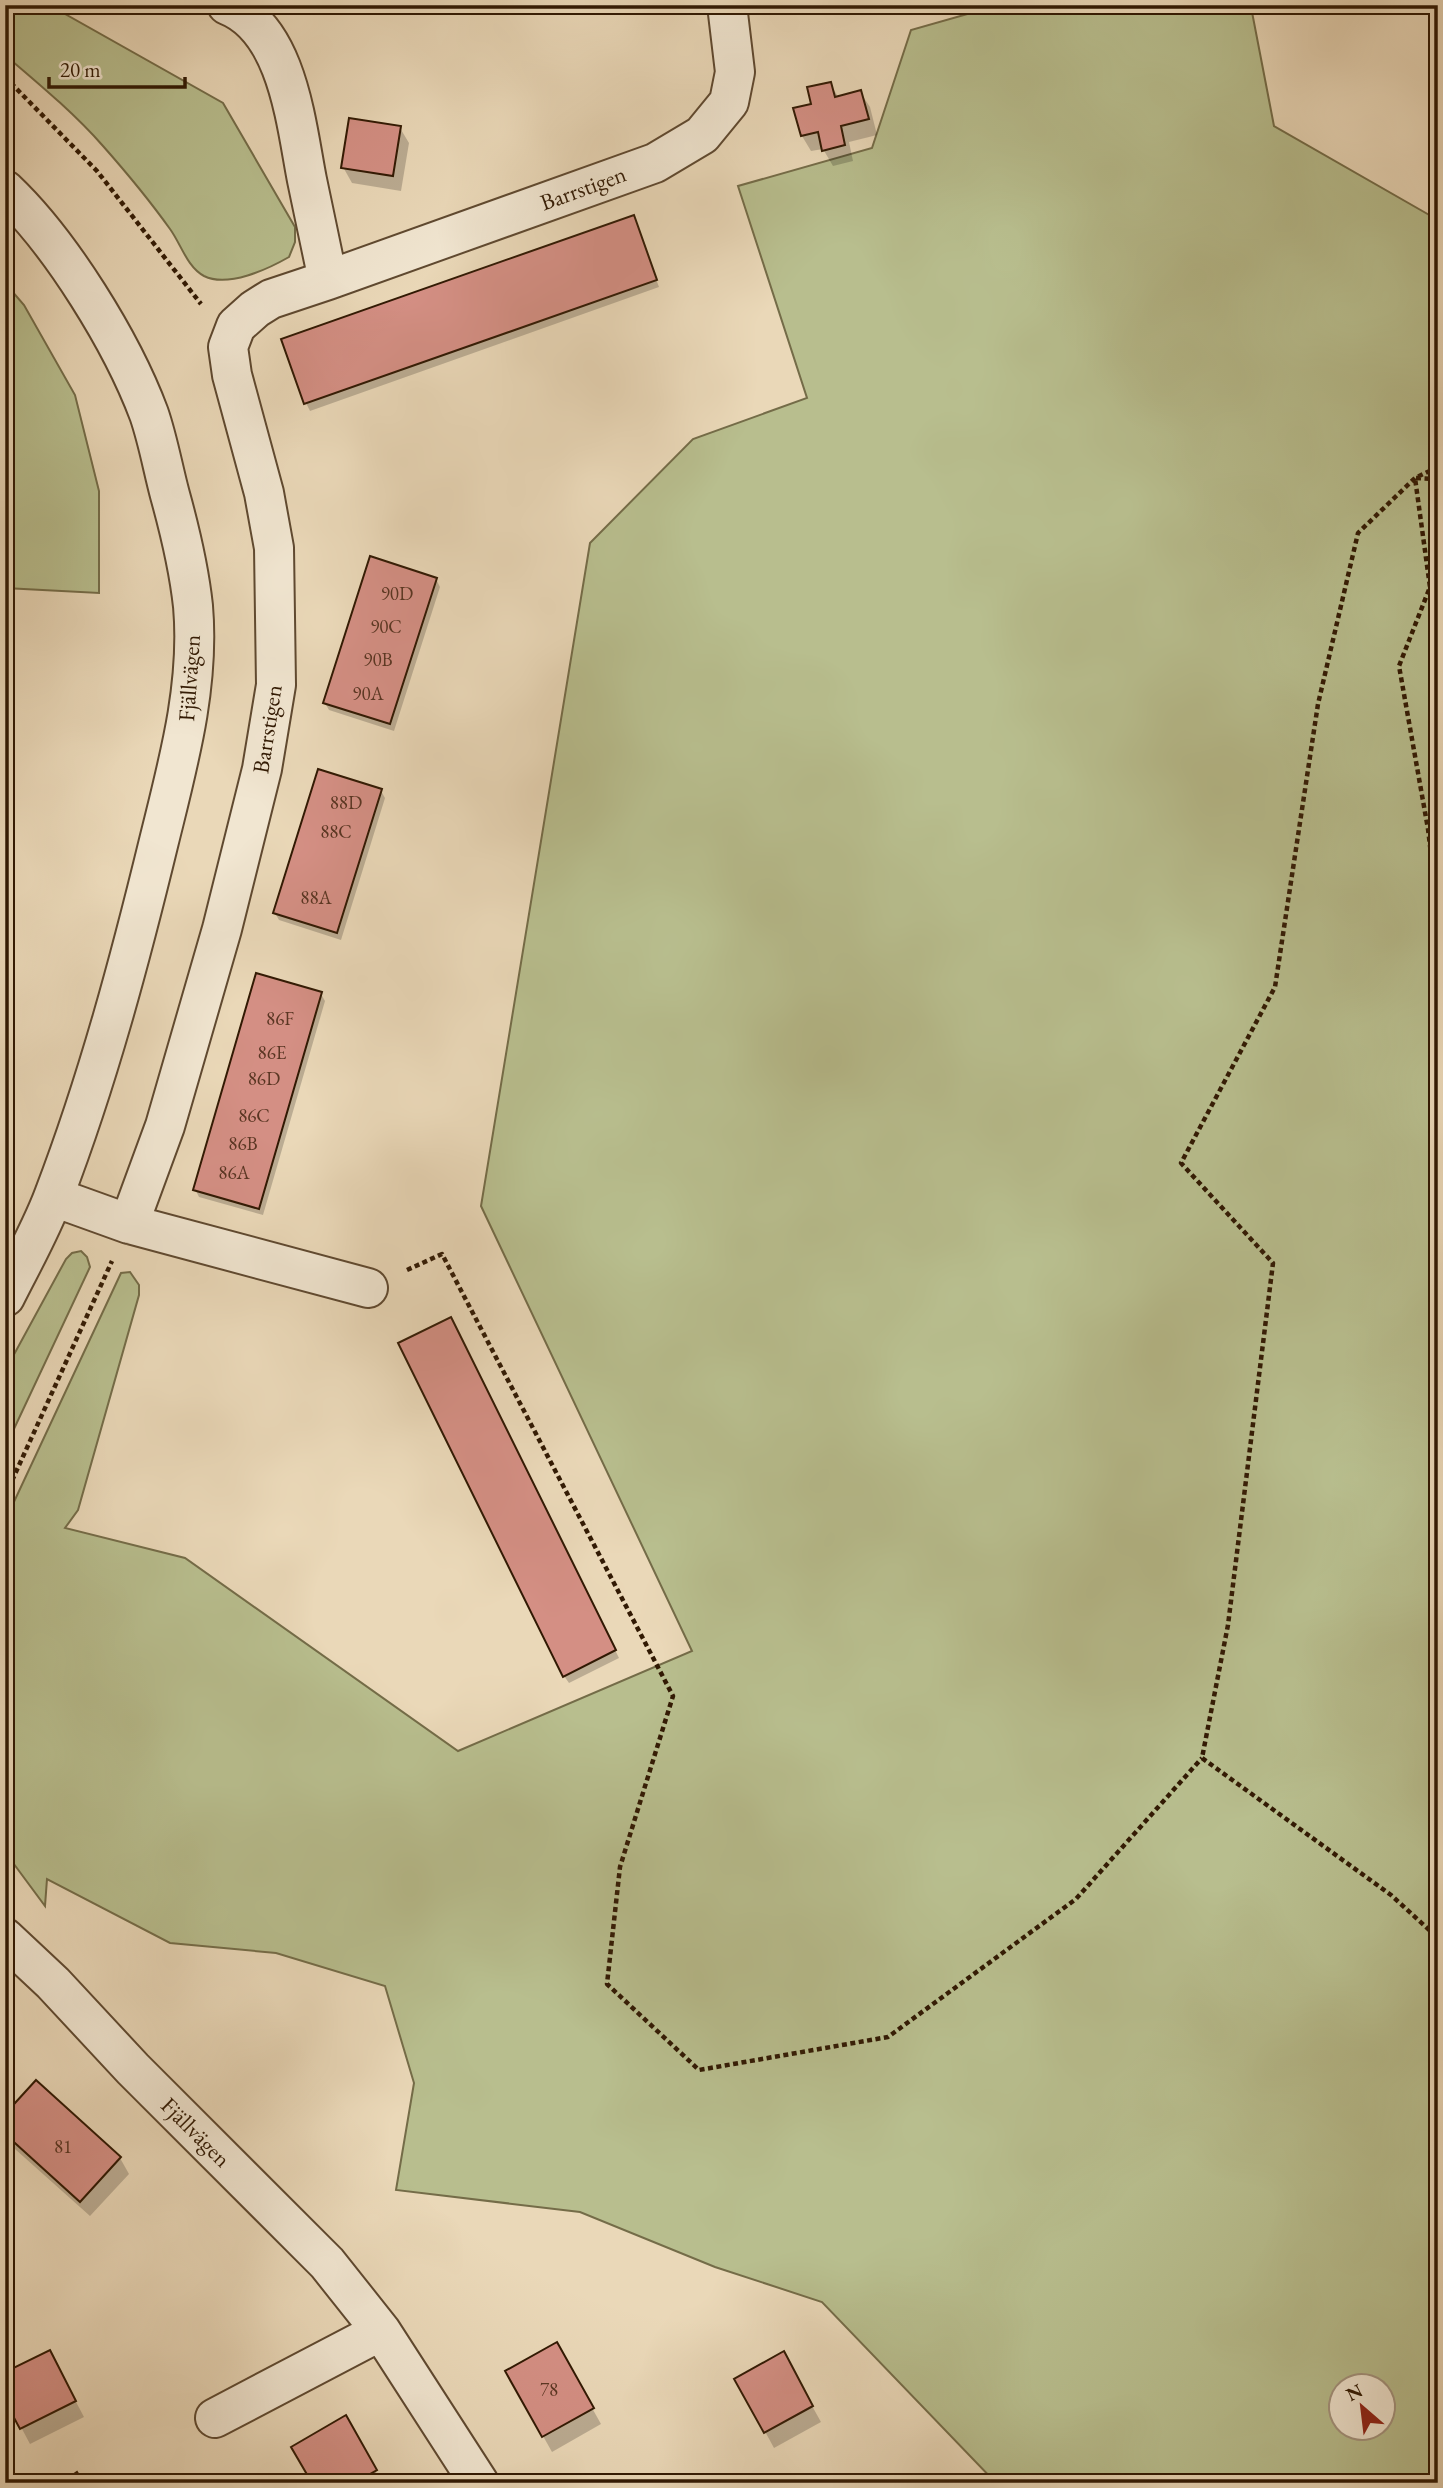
<svg xmlns="http://www.w3.org/2000/svg" width="1443" height="2488" viewBox="0 0 1443 2488" font-family="'EB Garamond',serif">
<style>
.green{fill:#b8be8e;stroke:#746c48;stroke-width:2;fill-rule:evenodd}
.shadow{fill:#0003}
.building{fill:#d48f84;stroke:#311903;stroke-width:2}
.lines{fill:none;stroke-linecap:round;stroke-linejoin:round}
.minor-casing{stroke:#5f4930;stroke-width:42}
.path{stroke:#311903;stroke-width:4.5;stroke-dasharray:5 3.5;stroke-linecap:butt}
.minor{stroke:#f1e6d1;stroke-width:38}
.labels{text-anchor:middle;stroke-width:5;stroke-linejoin:round;paint-order:stroke}
.number-label{font-size:19px;fill:#5a3623}
.street-label{font-size:23px;fill:#311903;stroke:#f1e6d1}
</style>
<rect width="100%" height="100%" fill="#ead8b8"/>
<filter id="stains"><feTurbulence type="fractalNoise" baseFrequency=".00286" numOctaves="4"/><feColorMatrix values="0 0 0 0 .2 0 0 0 0 .09 0 0 0 0 .02 0 0 0 .5 -.17"/></filter>
<radialGradient id="worn" r=".72"><stop offset=".6" stop-color="#630" stop-opacity="0"/><stop offset="1" stop-color="#630" stop-opacity=".3"/></radialGradient>
<path class="green" d="M 5,5 L 49,5 L 223,103 L 295,227 L 295,242 L 289,257 C 268,269 228,288 204,276 C 187,267 181,244 170,229 C 150,201 126,172 103,146 C 74,113 39,84 5,55 Z
M 985,9 L 1252,12 L 1274,126 L 1438,220 L 1438,2483 L 996,2483 L 822,2302 L 715,2267 L 580,2212 L 396,2190 L 414,2083 L 385,1986 L 276,1953 L 170,1943 L 47,1879 L 45,1906 L 5,1852 L 5,1521 L 121,1273 L 130,1272 L 139,1285 L 139,1295 L 78,1510 L 65,1528 L 185,1558 L 458,1751 L 692,1651 L 481,1206 L 590,543 L 693,439 L 807,398 L 738,186 L 872,148 L 911,30 ZM 1342,2386 L 1384,2386 L 1384,2428 L 1342,2428 Z
M 5,283 L 24,305 L 75,395 L 99,491 L 99,593 L 5,588 Z
M 81,1251 L 87,1257 L 90,1267 L 5,1448 L 5,1371 L 66,1259 L 72,1253 Z"/>
<path class="shadow" d="M 830,84 L 839,98 L 860,92 L 870,107 L 877,135 L 849,142 L 853,161 L 833,166 L 823,149 L 811,151 L 802,136 L 795,109 L 813,105 Z
M 400,128 L 409,143 L 401,191 L 352,183 L 343,167 Z
M 633,217 L 659,287 L 310,411 L 306,403 Z
M 436,579 L 440,587 L 394,731 L 329,710 L 325,703 Z
M 381,791 L 385,798 L 341,940 L 279,920 L 275,913 Z
M 321,994 L 325,1001 L 263,1215 L 199,1197 L 195,1189 Z
M 454,1326 L 619,1658 L 569,1683 L 564,1676 Z
M 5,2117 L 120,2158 L 129,2174 L 90,2216 L 6,2141 Z
M 556,2344 L 601,2424 L 552,2452 L 507,2372 Z
M 783,2354 L 821,2422 L 774,2448 L 737,2380 Z
M 58,2368 L 84,2417 L 30,2444 L 5,2397 Z
M 345,2418 L 382,2483 L 314,2483 Z
M 633,2476 L 637,2483 L 620,2483 Z"/>
<path class="building" d="M 831,82 L 835,97 L 861,90 L 869,119 L 841,126 L 845,145 L 822,151 L 818,132 L 801,136 L 793,108 L 811,104 L 807,87 Z
M 349,118 L 401,126 L 393,176 L 341,168 Z
M 634,215 L 657,280 L 304,404 L 281,339 Z
M 370,556 L 437,578 L 390,724 L 323,703 Z
M 318,769 L 382,789 L 337,933 L 273,913 Z
M 256,973 L 322,992 L 259,1209 L 193,1190 Z
M 451,1317 L 616,1650 L 563,1677 L 398,1343 Z
M 36,2080 L 121,2157 L 80,2202 L 5,2134 L 5,2114 Z
M 557,2342 L 594,2408 L 542,2437 L 505,2371 Z
M 50,2350 L 76,2401 L 20,2429 L 5,2401 L 5,2372 Z
M 784,2351 L 813,2406 L 764,2433 L 734,2379 Z
M 346,2415 L 377,2470 L 354,2483 L 312,2483 L 291,2447 Z
M 77,2472 L 84,2483 L 61,2483 Z"/>
<g class="lines">
<g class="minor-casing">
<path id="minor" d="M 227,5 C 288,29 296,124 307,180 C 314,213 321,247 328,280
M 5,190 C 61,243 122,342 149,414 C 158,440 163,469 170,495 C 180,531 189,569 193,606 C 200,686 178,764 159,841 C 130,960 98,1080 54,1195 C 41,1230 22,1263 5,1297
M 54,1197 L 129,1224 L 368,1288
M 129,1224 L 165,1126 L 222,929 L 262,769 L 276,685 L 274,548 L 264,493 L 232,375 L 228,347 L 236,326 L 255,309 L 271,299 L 328,280 L 655,163 L 702,135 L 729,102 L 735,72 L 727,5
M 5,1938 L 53,1983 L 133,2069 L 327,2263 L 381,2331 L 479,2483
M 215,2418 L 381,2331"/>
</g>
<path class="path" d="M 5,77 L 97,171 L 201,304
M 1438,467 L 1415,478 L 1358,533 L 1318,704 L 1275,987 L 1181,1163 L 1273,1263 L 1228,1625 L 1202,1758 L 1391,1895 L 1438,1938
M 1438,479 L 1415,478 L 1430,587 L 1399,666 L 1428,829 L 1438,912
M 407,1270 L 442,1254 L 673,1696 L 620,1867 L 607,1984 L 699,2070 L 888,2037 L 1076,1899 L 1202,1758
M 5,1496 L 112,1261"/>
<use href="#minor" class="minor"/>
</g>
<g class="labels">
<g class="number-label">
<text x="397" y="600">90D</text>
<text x="386" y="633">90C</text>
<text x="378" y="666">90B</text>
<text x="368" y="700">90A</text>
<text x="346" y="809">88D</text>
<text x="336" y="838">88C</text>
<text x="316" y="904">88A</text>
<text x="280" y="1025">86F</text>
<text x="272" y="1059">86E</text>
<text x="264" y="1085">86D</text>
<text x="254" y="1122">86C</text>
<text x="243" y="1150">86B</text>
<text x="234" y="1179">86A</text>
<text x="63" y="2153">81</text>
<text x="549" y="2396">78</text>
</g>
<g class="street-label">
<text transform="translate(583 188) rotate(-20)" y="8">Barrstigen</text>
<text transform="translate(189 678) rotate(-86)" y="8">Fjällvägen</text>
<text transform="translate(267 729) rotate(-81)" y="8">Barrstigen</text>
<text transform="translate(196 2132) rotate(45)" y="8">Fjällvägen</text>
</g>
</g>
<rect width="1443" height="2488" fill="none" stroke="#ead8b8" stroke-width="28"/>
<rect x="7" y="7" width="1429" height="2474" fill="none" stroke="#311903" stroke-width="3.5"/>
<rect x="14" y="14" width="1415" height="2460" fill="none" stroke="#311903" stroke-width="2"/>
<g transform="translate(1362 2407) rotate(332)"><circle r="33" fill="#f1e6d1" stroke="#a4947f" stroke-width="2"/>
<path d="M0-5L12 26L0 18L-12 26Z" fill="#8f2418"/>
<text y="-10" font-size="19" font-weight="bold" text-anchor="middle" fill="#311903">N</text>
</g>
<path d="M49 77v10h136v-10" fill="none" stroke="#311903" stroke-width="3.5"/>
<text x="60" y="77" font-size="21" fill="#311903" stroke="#f1e6d1" stroke-width="5" paint-order="stroke">20 m</text>
<rect width="100%" height="100%" filter="url(#stains)"/>
<rect width="100%" height="100%" fill="url(#worn)"/>
</svg>
